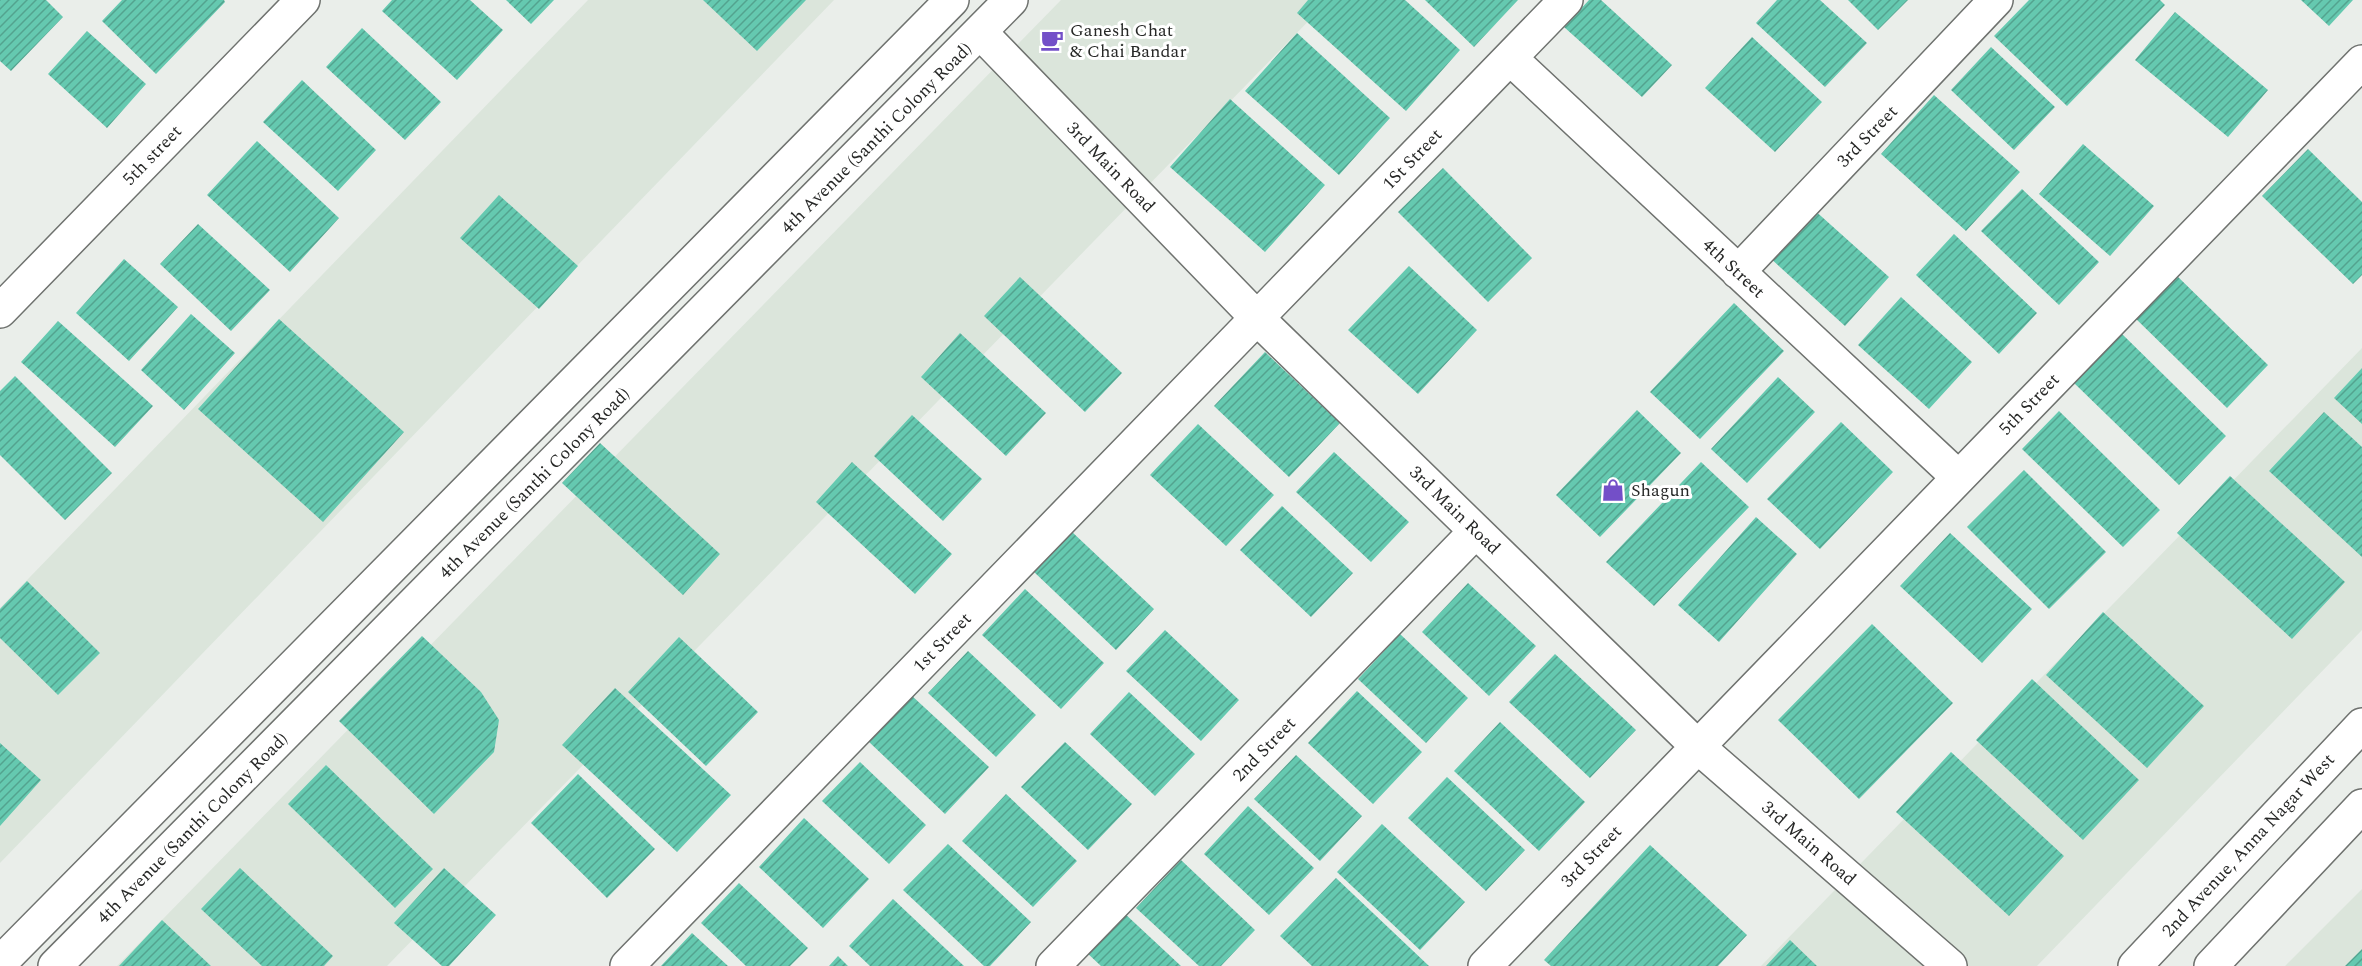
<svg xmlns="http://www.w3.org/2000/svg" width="2362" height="966" viewBox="0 0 2362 966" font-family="Spectral,serif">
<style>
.built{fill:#dbe5db}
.building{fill:url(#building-hatch)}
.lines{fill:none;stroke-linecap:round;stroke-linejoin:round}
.street-casing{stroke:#6f726f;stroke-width:36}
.secondary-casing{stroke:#6f726f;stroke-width:36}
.street{stroke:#fff;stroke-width:33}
.secondary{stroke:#fff;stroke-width:33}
.labels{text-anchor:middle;stroke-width:6;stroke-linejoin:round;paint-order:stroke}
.poi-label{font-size:18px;fill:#272827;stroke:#fff;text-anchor:start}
.street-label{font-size:18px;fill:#272827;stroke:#fff}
</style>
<defs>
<pattern id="building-hatch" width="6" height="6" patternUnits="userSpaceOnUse" patternTransform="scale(1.5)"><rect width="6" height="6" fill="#65c9b0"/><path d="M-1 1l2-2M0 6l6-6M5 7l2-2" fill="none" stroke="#53a38f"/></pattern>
</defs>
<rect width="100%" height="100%" fill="#eaeeea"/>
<path class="built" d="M 588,0 L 834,0 L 0,863 L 0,608 Z
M 1061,0 L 1329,0 L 387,966 L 117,966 Z
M 2362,348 L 2362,630 L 2037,966 L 1761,966 Z
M 2362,889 L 2362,966 L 2285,966 Z"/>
<path class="building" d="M 0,0 L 46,0 L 63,17 L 11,71 L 0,61 Z
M 122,0 L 224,0 L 225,2 L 156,74 L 102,21 Z
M 392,0 L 470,0 L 503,30 L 457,80 L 382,11 Z
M 506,0 L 554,0 L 531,24 Z
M 703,0 L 806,0 L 757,51 Z
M 1308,0 L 1405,0 L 1460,50 L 1406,111 L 1297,13 Z
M 1425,0 L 1518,0 L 1474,47 Z
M 1589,0 L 1601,0 L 1672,65 L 1642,97 L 1564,27 Z
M 1777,0 L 1820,0 L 1867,43 L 1825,87 L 1756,23 Z
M 1848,0 L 1908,0 L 1878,30 Z
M 2029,0 L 2160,0 L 2165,5 L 2067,106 L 1994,36 Z
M 2301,0 L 2353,0 L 2329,26 Z
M 2175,12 L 2268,90 L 2228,137 L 2135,60 Z
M 362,28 L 441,102 L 405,140 L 326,67 Z
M 87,31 L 146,84 L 107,128 L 48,74 Z
M 1297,33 L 1390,118 L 1339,175 L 1245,91 Z
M 1752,37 L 1822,102 L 1775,152 L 1705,88 Z
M 1991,47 L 2055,107 L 2014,150 L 1951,90 Z
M 302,80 L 376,150 L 338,191 L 263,122 Z
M 1934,95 L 2020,172 L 1966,231 L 1881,154 Z
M 1230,99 L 1325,185 L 1265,252 L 1170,167 Z
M 257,141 L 339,218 L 290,272 L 207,195 Z
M 2083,144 L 2154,206 L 2110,256 L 2039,194 Z
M 2308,149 L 2362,202 L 2362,275 L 2353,284 L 2262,196 Z
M 1443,168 L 1532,258 L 1488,302 L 1398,212 Z
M 2022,189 L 2099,262 L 2059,305 L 1981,231 Z
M 499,195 L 578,266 L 539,309 L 460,238 Z
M 1812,208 L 1889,277 L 1845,326 L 1769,257 Z
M 198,224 L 270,290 L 231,331 L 160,264 Z
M 1954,234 L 2037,313 L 1999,354 L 1916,275 Z
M 124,259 L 178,307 L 129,361 L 76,313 Z
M 1409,266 L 1477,330 L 1418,394 L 1348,330 Z
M 2174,273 L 2268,365 L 2227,408 L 2132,315 Z
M 1020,277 L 1122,373 L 1085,412 L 984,316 Z
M 1901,297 L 1972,362 L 1929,409 L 1858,345 Z
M 1734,303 L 1784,351 L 1700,439 L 1650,392 Z
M 191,314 L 235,353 L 184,410 L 141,370 Z
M 279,319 L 404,432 L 323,522 L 198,409 Z
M 58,321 L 153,406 L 115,447 L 21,362 Z
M 960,333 L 1046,413 L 1006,456 L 921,377 Z
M 2121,333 L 2226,436 L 2179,485 L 2073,382 Z
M 1265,352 L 1340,423 L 1289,477 L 1214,406 Z
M 2362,368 L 2362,424 L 2334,398 Z
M 15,376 L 112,473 L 65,520 L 0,455 L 0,391 Z
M 1778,377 L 1815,412 L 1747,483 L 1711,449 Z
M 1637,410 L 1681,453 L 1600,537 L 1556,495 Z
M 2059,411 L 2160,510 L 2123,547 L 2022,449 Z
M 2324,412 L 2362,447 L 2362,557 L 2269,471 Z
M 912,415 L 982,479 L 943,521 L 874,456 Z
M 1841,422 L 1893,472 L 1820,549 L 1767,499 Z
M 1198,424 L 1274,495 L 1226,546 L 1150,475 Z
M 600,443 L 720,554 L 683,595 L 562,483 Z
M 1334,452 L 1409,522 L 1371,562 L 1296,492 Z
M 852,462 L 952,554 L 915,594 L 816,502 Z
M 1701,462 L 1749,507 L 1654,606 L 1606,562 Z
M 2024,470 L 2106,552 L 2049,609 L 1967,527 Z
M 2230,476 L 2345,582 L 2292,639 L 2177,533 Z
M 1282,506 L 1353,573 L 1311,617 L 1240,550 Z
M 1756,517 L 1797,554 L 1719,642 L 1678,605 Z
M 1071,531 L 1154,609 L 1116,650 L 1033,571 Z
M 1950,533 L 2032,609 L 1982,663 L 1900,586 Z
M 27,581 L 100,653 L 58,695 L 0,638 L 0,609 Z
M 1468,583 L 1536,646 L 1489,696 L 1422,632 Z
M 1025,589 L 1104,663 L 1061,709 L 982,635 Z
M 2103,612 L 2204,706 L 2147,768 L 2046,675 Z
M 1872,624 L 1953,703 L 1859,799 L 1778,720 Z
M 1165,630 L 1239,700 L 1201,741 L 1126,671 Z
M 1400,634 L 1468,698 L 1426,743 L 1358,679 Z
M 422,636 L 481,692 L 499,720 L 494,752 L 434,814 L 339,721 Z
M 679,637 L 758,712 L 706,766 L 628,692 Z
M 968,651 L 1036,715 L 996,757 L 928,693 Z
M 1555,654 L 1636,730 L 1590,778 L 1509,702 Z
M 2032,679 L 2139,780 L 2083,840 L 1976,740 Z
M 615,688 L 731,795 L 677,852 L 562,745 Z
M 1357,691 L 1422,752 L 1373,804 L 1308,743 Z
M 1129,692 L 1195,754 L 1155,796 L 1090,734 Z
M 911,695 L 989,767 L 945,814 L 868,741 Z
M 1500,722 L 1585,802 L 1539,851 L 1454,771 Z
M 1065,742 L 1132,804 L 1088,850 L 1021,787 Z
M 0,743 L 41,780 L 0,826 Z
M 1951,752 L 2064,856 L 2009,916 L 1896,812 Z
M 1296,755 L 1362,816 L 1320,861 L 1254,799 Z
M 860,762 L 926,825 L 889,864 L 822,801 Z
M 326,765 L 433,869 L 395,908 L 288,804 Z
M 578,774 L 655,849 L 607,898 L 531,823 Z
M 1447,777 L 1525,850 L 1486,891 L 1408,818 Z
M 1006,794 L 1077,861 L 1033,907 L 962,841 Z
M 1248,806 L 1314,868 L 1269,915 L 1204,854 Z
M 804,818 L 869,879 L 823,928 L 759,867 Z
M 1382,824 L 1465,902 L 1420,950 L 1337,872 Z
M 948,844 L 1031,922 L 990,966 L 984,966 L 903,890 Z
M 1650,845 L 1747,935 L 1718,966 L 1551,966 L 1544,960 Z
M 1181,860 L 1255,930 L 1221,966 L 1199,966 L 1136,908 Z
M 240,868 L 333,956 L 324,966 L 262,966 L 201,909 Z
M 444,868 L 496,915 L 449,966 L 442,966 L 394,923 Z
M 1336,878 L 1429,966 L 1312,966 L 1280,936 Z
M 739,883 L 808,948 L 790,966 L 746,966 L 701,923 Z
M 893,899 L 964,966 L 870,966 L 849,946 Z
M 1123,912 L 1181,966 L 1101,966 L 1086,952 Z
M 162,920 L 211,966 L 119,966 Z
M 692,933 L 728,966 L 661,966 Z
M 1790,940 L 1817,966 L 1766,966 Z
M 2362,949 L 2362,966 L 2345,966 Z
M 838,956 L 848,966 L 829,966 Z"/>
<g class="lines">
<g class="street-casing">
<path id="street" d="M 980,32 L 1258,319 L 1697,746 L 1950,966
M 1510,58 L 1958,477
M 1738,272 L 1996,0
M 0,311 L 303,0
M 627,966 L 1566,0
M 1053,966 L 1476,531
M 1485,966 L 2362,62"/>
</g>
<g class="secondary-casing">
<path id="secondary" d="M 0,963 L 952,0
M 55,966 L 1011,0
M 2135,966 L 2362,725
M 2211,966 L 2362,806"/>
</g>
<use href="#street" class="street"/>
<use href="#secondary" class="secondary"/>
</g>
<defs>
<g id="cafe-bare" transform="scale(1.8)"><path d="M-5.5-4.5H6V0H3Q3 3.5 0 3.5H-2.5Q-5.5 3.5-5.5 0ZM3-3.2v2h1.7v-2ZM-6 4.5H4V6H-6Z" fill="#734fc8" stroke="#fff" stroke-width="2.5" paint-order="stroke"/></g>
<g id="shop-bare" transform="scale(1.8)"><path d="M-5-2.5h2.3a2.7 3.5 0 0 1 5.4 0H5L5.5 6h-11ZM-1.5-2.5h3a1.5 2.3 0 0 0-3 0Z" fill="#734fc8" stroke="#fff" stroke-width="2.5" paint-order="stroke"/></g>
</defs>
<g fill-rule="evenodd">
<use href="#cafe-bare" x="1052" y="40"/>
<use href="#shop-bare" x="1613" y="490"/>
</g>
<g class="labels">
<g class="poi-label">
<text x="1070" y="36">Ganesh Chat<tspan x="1070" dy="21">&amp; Chai Bandar</tspan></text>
<text x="1631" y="496">Shagun</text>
</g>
<g class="street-label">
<text transform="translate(1867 136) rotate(-46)" y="6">3rd Street</text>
<text transform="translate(876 138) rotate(-45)" y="6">4th Avenue (Santhi Colony Road)</text>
<text transform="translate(152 155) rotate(-46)" y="6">5th street</text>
<text transform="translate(1412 159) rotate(-46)" y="6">1St Street</text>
<text transform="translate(1111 167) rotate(46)" y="6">3rd Main Road</text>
<text transform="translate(1734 268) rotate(43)" y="6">4th Street</text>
<text transform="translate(2029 404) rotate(-46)" y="6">5th Street</text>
<text transform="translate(534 483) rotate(-45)" y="6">4th Avenue (Santhi Colony Road)</text>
<text transform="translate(1455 510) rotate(44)" y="6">3rd Main Road</text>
<text transform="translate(942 642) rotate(-46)" y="6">1st Street</text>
<text transform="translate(1264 749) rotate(-46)" y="6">2nd Street</text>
<text transform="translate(192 828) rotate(-45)" y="6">4th Avenue (Santhi Colony Road)</text>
<text transform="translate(1809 843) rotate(41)" y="6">3rd Main Road</text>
<text transform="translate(2248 845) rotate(-47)" y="6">2nd Avenue, Anna Nagar West</text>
<text transform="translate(1591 856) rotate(-46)" y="6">3rd Street</text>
</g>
</g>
</svg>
